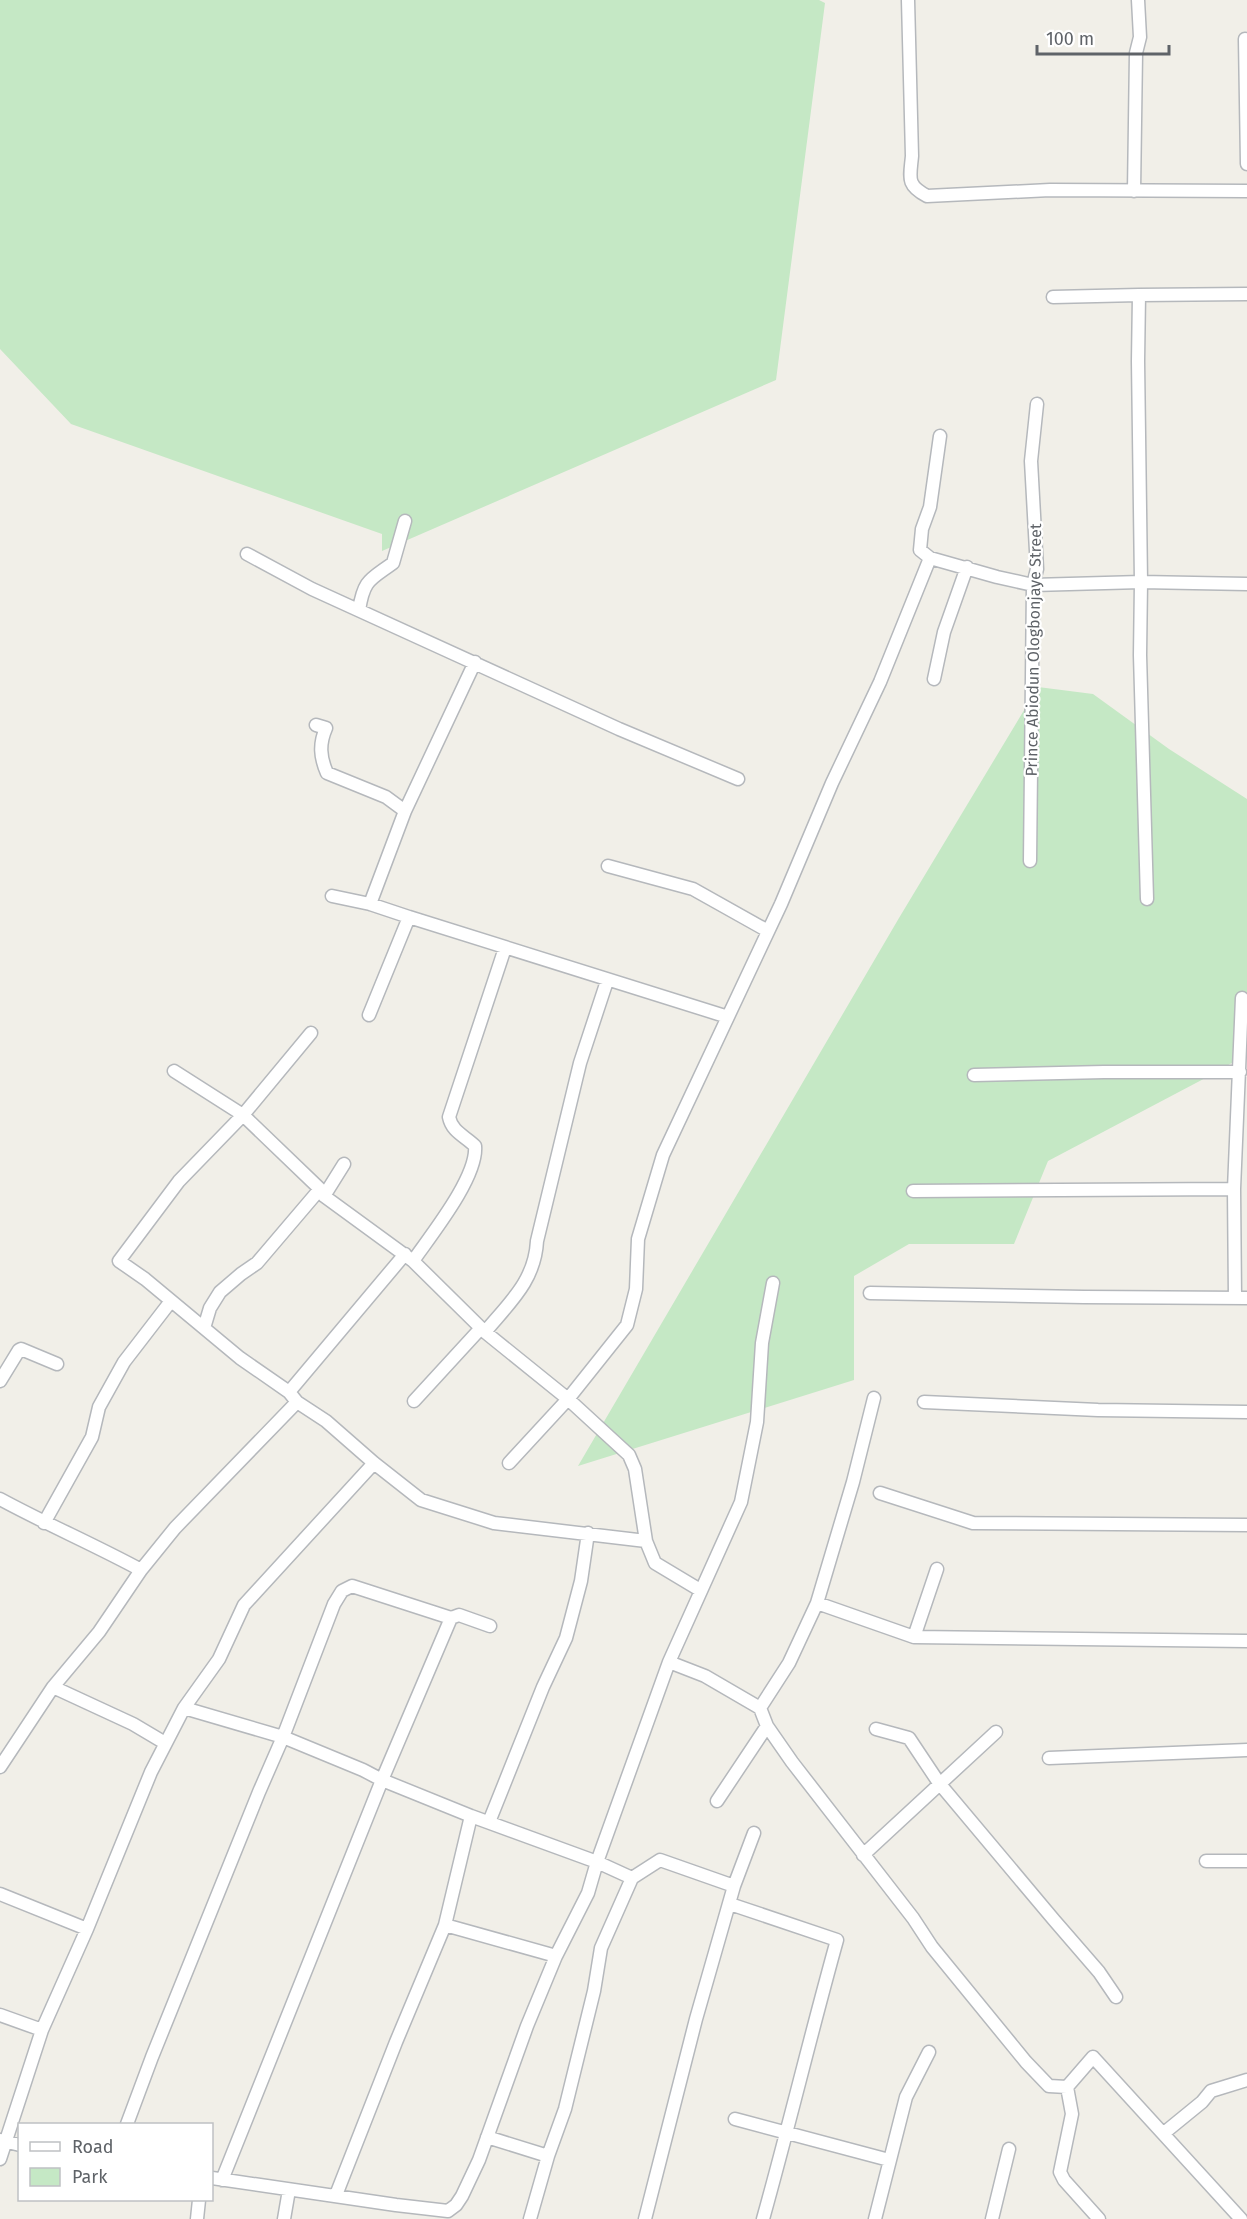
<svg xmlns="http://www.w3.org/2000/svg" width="1247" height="2219" viewBox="0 0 1247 2219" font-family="'Fira Sans',sans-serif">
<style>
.green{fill:#c5e8c5}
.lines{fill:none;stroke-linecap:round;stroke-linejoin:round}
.minor-casing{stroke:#b5b8bc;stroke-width:15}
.minor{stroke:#fff;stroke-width:12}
.labels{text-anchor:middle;stroke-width:4.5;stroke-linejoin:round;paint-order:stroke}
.street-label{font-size:16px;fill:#5f6368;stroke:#fff}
</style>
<rect width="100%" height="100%" fill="#f1efe8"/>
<path class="green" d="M 0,0 L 819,0 L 825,3 L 776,380 L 382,551 L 382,534 L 71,424 L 0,349 Z
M 1038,687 L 1093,694 L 1169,749 L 1247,799 L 1247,1054 L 1213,1074 L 1048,1161 L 1014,1244 L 909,1244 L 854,1276 L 854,1380 L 578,1466 L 899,918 Z"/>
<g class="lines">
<g class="minor-casing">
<path id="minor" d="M 908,0 L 912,156 C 910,178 906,185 927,196 L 1050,190 L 1247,191
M 1245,39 L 1247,164
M 1134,191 L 1136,53 L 1140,37 L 1138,0
M 1053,297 L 1139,295
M 940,436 L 930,507 L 922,529 L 920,550 L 930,558 L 997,577 L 1033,585 L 1141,582 L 1247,584
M 247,554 L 312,589 L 619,729 L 738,779
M 359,610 C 364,579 370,580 393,563 L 405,521
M 934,679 L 944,632 L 967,567
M 316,725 L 326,728 C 319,744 320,757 327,773 L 386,797 L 405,811
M 1030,861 L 1033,585 L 1037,569 L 1031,461 L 1037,404
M 608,866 L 693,889 L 768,931
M 332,896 L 370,904 L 409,917
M 1147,899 L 1140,655 L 1141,582 L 1138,361 L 1139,295 L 1247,294
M 370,904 L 405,811 L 475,662
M 369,1015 L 409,917 L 728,1017
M 311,1033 L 243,1115 L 320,1189 L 324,1196
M 174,1071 L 243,1115 L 179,1181 L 119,1261 L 145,1279 L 240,1358 L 289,1392 L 297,1402 L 326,1421 L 374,1463 L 421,1500 L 494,1523 L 646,1541
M 974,1075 L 1104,1072 L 1240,1072
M 344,1164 L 324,1196 L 413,1261 L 485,1332 L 568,1399 L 629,1455 L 635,1469 L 646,1541 L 655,1563 L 700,1590
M 913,1191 L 1234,1189
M 413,1261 C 431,1235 478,1177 475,1146 C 465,1136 452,1132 449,1117 L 505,948
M 870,1293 L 1084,1297 L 1247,1298
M 1235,1298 L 1234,1189 L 1242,998
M 204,1328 L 210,1308 L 220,1292 L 241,1274 L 257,1263 L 320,1189
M 485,1332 C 509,1303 535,1281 537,1241 L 580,1063 L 607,981
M 0,1381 L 19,1350 L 21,1349 L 57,1364
M 289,1392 L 405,1254
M 414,1401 L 481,1328
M 924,1402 L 1098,1410 L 1247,1412
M 509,1463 L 568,1399 L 627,1325 L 636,1289 L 638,1239 L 663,1155 L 781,904 L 832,783 L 880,682 L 930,558
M 880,1493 L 973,1523 L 1247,1525
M 0,1499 C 46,1524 95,1545 141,1570
M 44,1523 L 92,1437 L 99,1407 L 124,1362 L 171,1301
M 817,1603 L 914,1637 L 937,1569
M 451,1618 L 459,1615 L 490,1626
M 914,1637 L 1247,1641
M 669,1662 L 705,1676 L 760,1708 L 767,1726 L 792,1762 L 913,1918 L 932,1947 L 1026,2062 L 1049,2086 L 1067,2087 L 1093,2057 L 1241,2219
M 53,1687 L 133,1724 L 165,1743
M 184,1708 L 219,1659 L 244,1605 L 374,1463
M 760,1708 L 789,1663 L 817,1603 L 853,1482 L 874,1398
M 876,1729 L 909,1738 L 939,1783 L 1054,1920 L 1099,1972 L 1116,1997
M 1049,1758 L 1247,1750
M 0,1767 L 53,1687 L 99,1632 L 141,1570 L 175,1528 L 297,1402
M 717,1801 L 767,1726
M 489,1822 L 543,1687 L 566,1638 L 581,1581 L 588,1533
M 863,1855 L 996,1732
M 1206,1861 L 1247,1861
M 734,1886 L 754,1833
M 0,1894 L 87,1929
M 730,1904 L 837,1940 C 811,2033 789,2126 763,2219
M 445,1925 L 556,1956
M 0,2015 L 42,2030
M 1067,2087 L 1072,2114 L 1060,2172 L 1064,2180 L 1099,2219
M 735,2119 L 889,2160
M 127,2124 L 152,2057 L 259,1792 L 283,1737 L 334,1604 L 342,1591 L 352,1586 L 451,1618 L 382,1780 L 222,2180
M 1164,2133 L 1202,2102 L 1211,2091 L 1247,2080
M 487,2137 L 548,2156
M 0,2140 L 20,2145
M 0,2159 L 42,2030 L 87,1929 L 151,1772 L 184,1708 L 283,1737 L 363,1770 L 382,1780 L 471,1816 L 597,1862 L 669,1662 L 741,1502 L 757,1422 L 762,1343 L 773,1283
M 212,2178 L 396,2205 L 448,2211 L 456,2205 L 462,2196 L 479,2160 L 527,2026 L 556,1956 L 588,1893 L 597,1862 L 632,1878 L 660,1860 L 734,1886 L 696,2019 L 645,2219
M 336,2195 L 396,2042 L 445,1925 L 471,1816
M 197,2219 L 199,2200
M 284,2219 L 289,2190
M 530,2219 L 548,2156 L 565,2109 L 594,1991 L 601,1948 L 632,1878
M 875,2219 L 906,2097 L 929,2052
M 992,2219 L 1009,2149"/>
</g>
<use href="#minor" class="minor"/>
</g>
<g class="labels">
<g class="street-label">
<text transform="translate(1033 650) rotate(-89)" y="6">Prince Abiodun Ologbonjaye Street</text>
</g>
</g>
<rect x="18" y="2123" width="195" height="78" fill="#ffffff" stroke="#bfc1c3" stroke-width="1.5"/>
<rect x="30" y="2142" width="30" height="9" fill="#ffffff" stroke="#bfc1c3" stroke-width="1.5"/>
<text x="72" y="2153" font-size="18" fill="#5f6368">Road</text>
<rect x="30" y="2168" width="30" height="18" fill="#c5e8c5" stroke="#bfc1c3" stroke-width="1.5"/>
<text x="72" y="2183" font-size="18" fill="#5f6368">Park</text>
<path d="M1037 45v9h132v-9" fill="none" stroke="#5f6368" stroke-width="3"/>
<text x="1046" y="45" font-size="18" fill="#5f6368" stroke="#ffffff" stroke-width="4.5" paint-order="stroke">100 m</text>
</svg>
